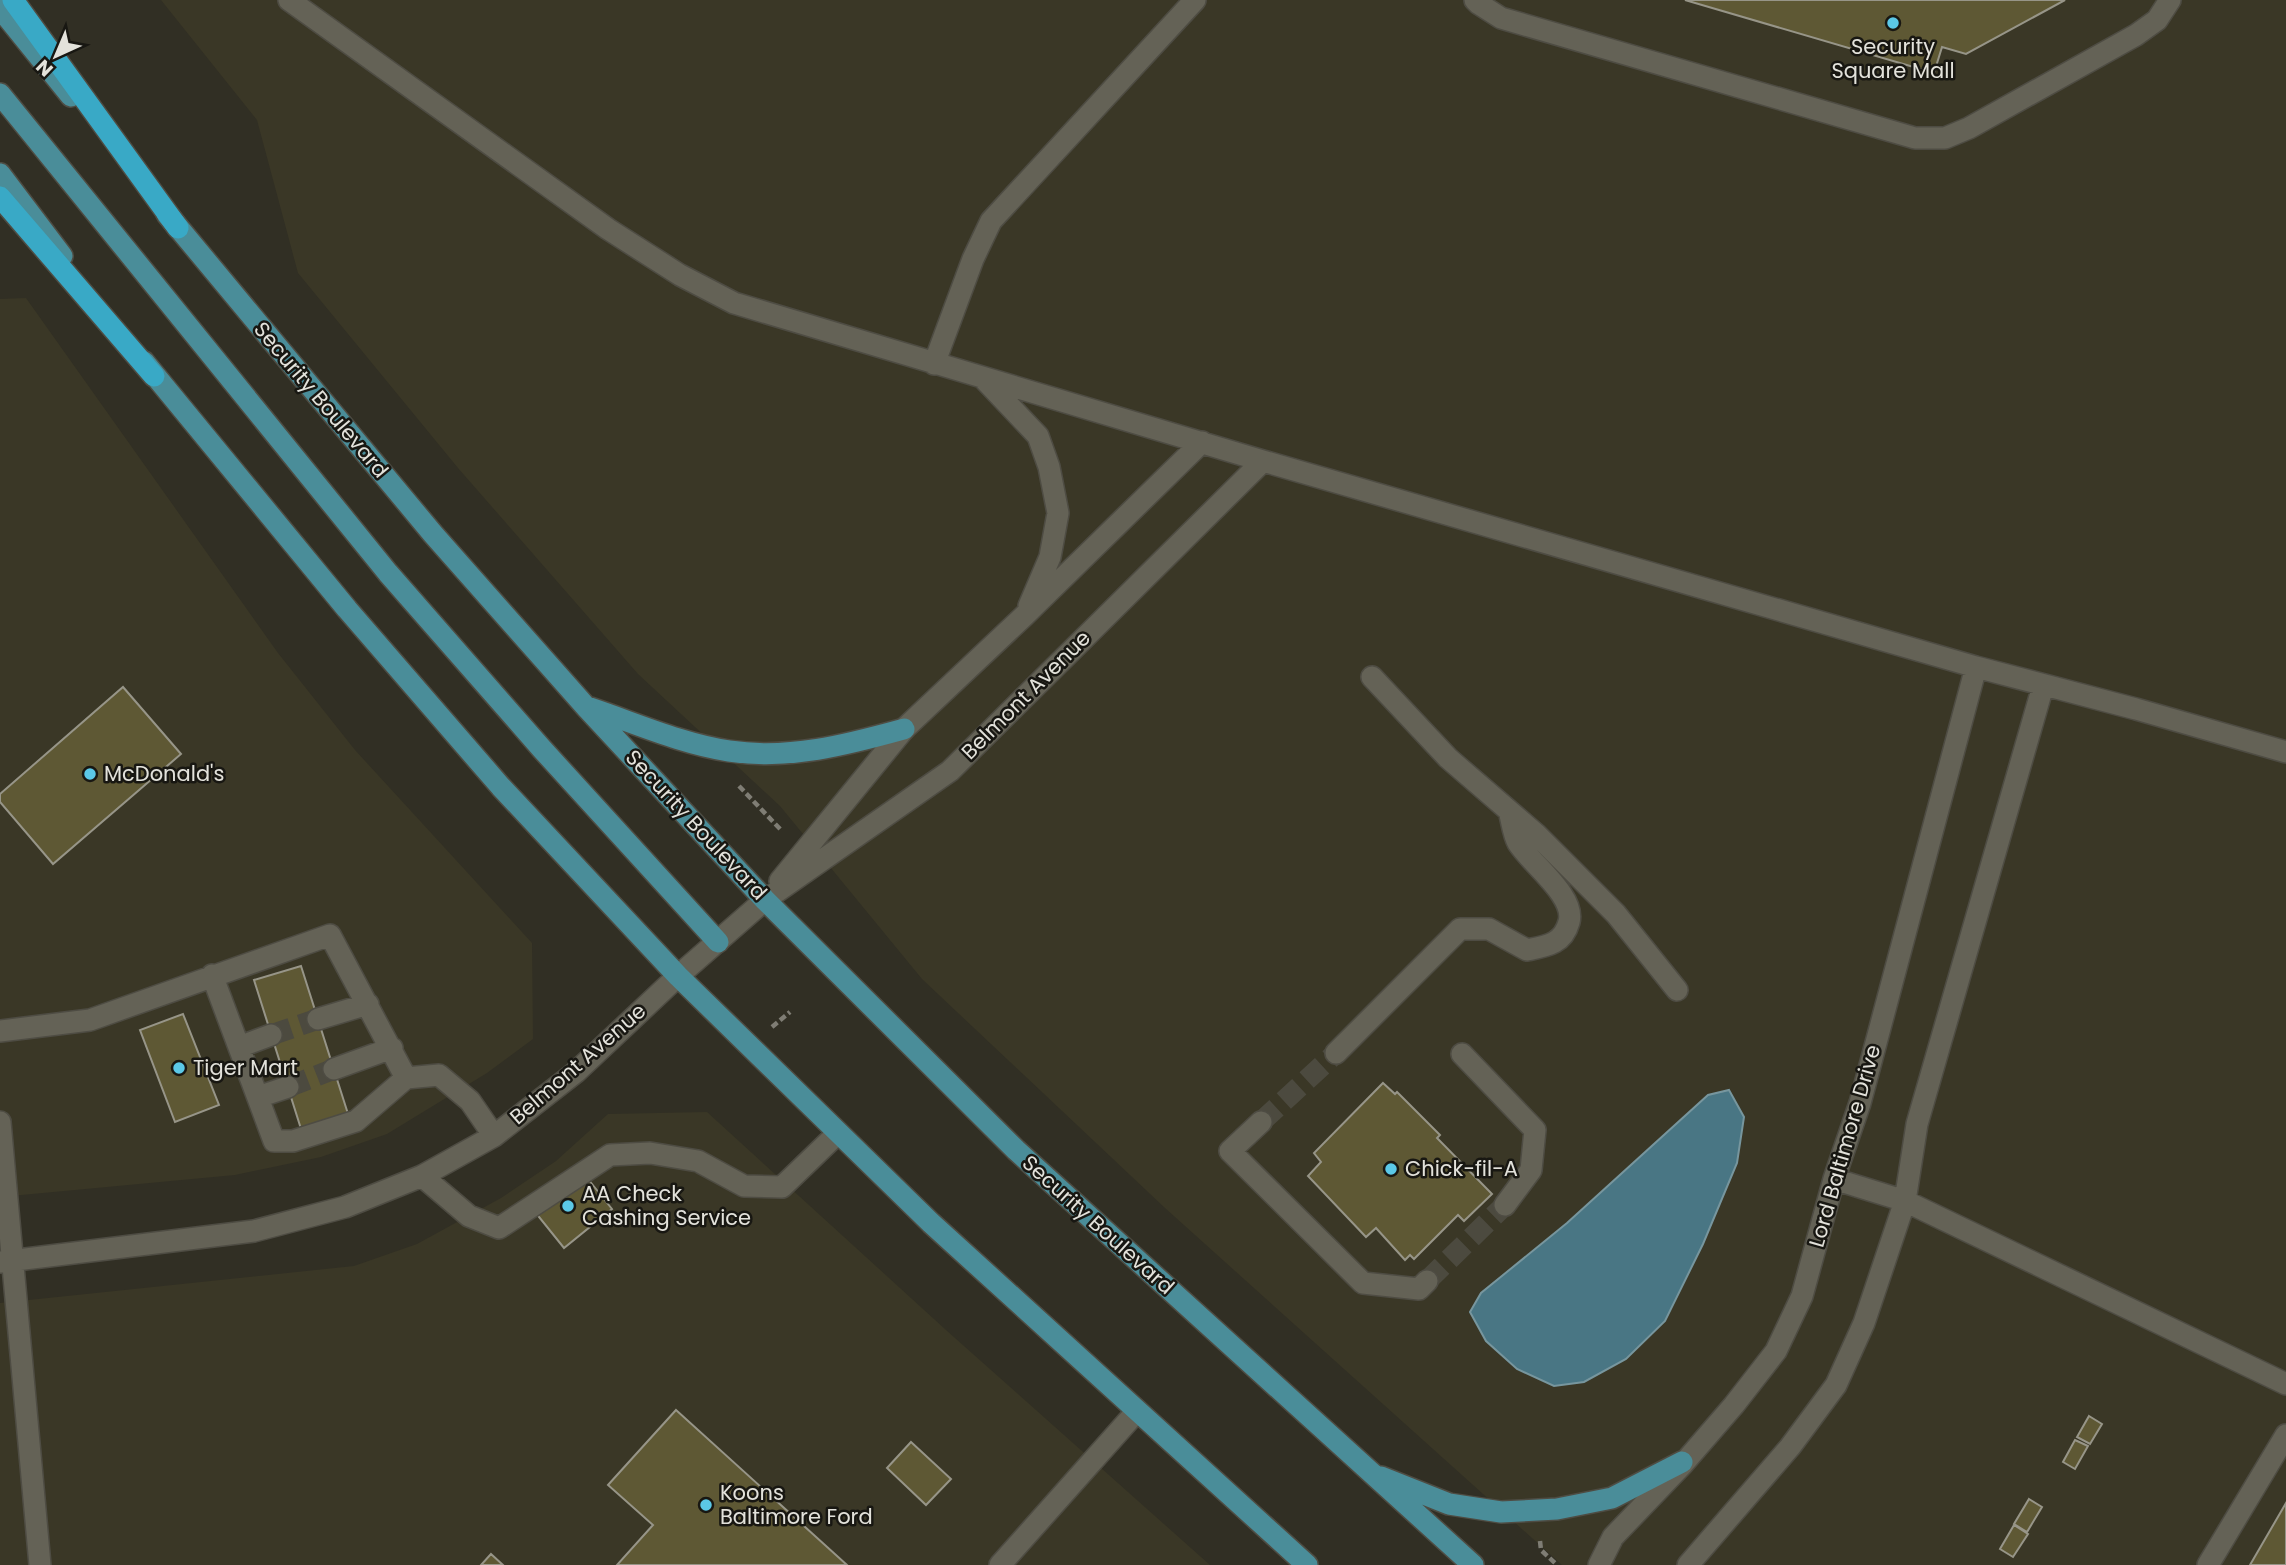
<svg xmlns="http://www.w3.org/2000/svg" width="2286" height="1565" viewBox="0 0 2286 1565" font-family="Poppins,sans-serif">
<style>
.built{fill:#3a3726}
.water{fill:#497684;stroke:#77969e;stroke-width:2}
.building{fill:#5e5834;stroke:#979588;stroke-width:2}
.lines{fill:none;stroke-linecap:round;stroke-linejoin:round}
.minor-tunnel{stroke:#4c4a3f;stroke-width:21;stroke-dasharray:21 10;stroke-linecap:butt}
.minor-casing{stroke:#4e4c43;stroke-width:24}
.major-casing{stroke:#4e4c43;stroke-width:24}
.highway-casing{stroke:#4e4c43;stroke-width:24}
.path{stroke:#7f7d74;stroke-width:4.5;stroke-dasharray:7 3.5;stroke-linecap:butt}
.minor{stroke:#646256;stroke-width:21}
.major{stroke:#4a8d99;stroke-width:21}
.highway{stroke:#39a9c6;stroke-width:21}
.poi-dot{fill:#5bc8e7;stroke:#181712;stroke-width:2.5}
.labels{text-anchor:middle;stroke-width:5;stroke-linejoin:round;paint-order:stroke}
.poi-label{font-size:21px;fill:#e3e2db;stroke:#181712;text-anchor:start}
.street-label{font-size:21px;fill:#e3e2db;stroke:#181712}
</style>
<rect width="100%" height="100%" fill="#312f24"/>
<path class="built" d="M 161,0 L 2286,0 L 2286,1565 L 1562,1565 L 1165,1208 L 922,979 L 780,806 L 638,674 L 458,468 L 298,273 L 257,120 Z
M 26,298 L 278,653 L 355,750 L 532,943 L 533,1039 L 487,1073 L 387,1134 L 321,1157 L 235,1175 L 0,1197 L 0,299 Z
M 707,1112 L 946,1330 L 1210,1565 L 0,1565 L 0,1303 L 354,1266 L 417,1244 L 501,1198 L 556,1161 L 608,1114 Z"/>
<path class="water" d="M 1729,1090 L 1744,1117 L 1737,1163 L 1703,1244 L 1665,1321 L 1626,1359 L 1584,1382 L 1554,1386 L 1517,1369 L 1486,1341 L 1470,1312 L 1481,1293 L 1567,1223 L 1708,1095 Z"/>
<path class="building" d="M 1685,0 L 2065,0 L 1966,54 L 1942,47 L 1934,73 Z
M 123,687 L 181,754 L 53,864 L 0,802 L 0,794 Z
M 301,966 L 349,1117 L 302,1132 L 254,980 Z
M 183,1014 L 219,1105 L 175,1122 L 140,1030 Z
M 1383,1083 L 1395,1094 L 1397,1092 L 1440,1135 L 1437,1138 L 1492,1194 L 1464,1221 L 1458,1215 L 1414,1259 L 1410,1255 L 1405,1260 L 1376,1228 L 1366,1237 L 1308,1176 L 1321,1162 L 1314,1153 Z
M 588,1179 L 612,1209 L 564,1248 L 535,1212 Z
M 676,1410 L 847,1565 L 617,1565 L 653,1525 L 608,1485 Z
M 2089,1416 L 2102,1424 L 2090,1444 L 2077,1437 Z
M 2075,1440 L 2088,1446 L 2075,1469 L 2063,1462 Z
M 911,1442 L 951,1479 L 926,1505 L 887,1468 Z
M 2029,1499 L 2042,1507 L 2027,1532 L 2014,1524 Z
M 2286,1503 L 2286,1565 L 2250,1565 Z
M 2014,1525 L 2028,1534 L 2013,1557 L 2000,1549 Z
M 491,1554 L 503,1565 L 481,1565 Z"/>
<g class="lines">
<path class="minor-tunnel" d="M 271,1035 L 318,1019
M 288,1087 L 334,1069
M 1261,1122 L 1336,1053
M 1427,1281 L 1505,1205"/>
<g class="minor-casing">
<path id="minor" d="M 289,0 L 608,229 L 680,275 L 734,303 L 1263,461 L 1976,667 L 2136,709 L 2286,752
M 1475,0 L 1479,4 L 1501,18 L 1915,138 L 1945,138 L 1969,128 L 2136,35 L 2157,20 L 2170,0
M 934,364 L 973,259 L 991,221 L 1195,0
M 985,380 L 1038,436 L 1049,467 L 1058,513 L 1050,557 L 1029,606
M 1372,677 L 1448,758 L 1536,834 L 1616,914 L 1677,990
M 780,881 L 904,729 L 1024,616 L 1202,442
M 212,975 L 274,1141 L 293,1141 L 356,1121 L 406,1078
M 318,1019 L 368,1004
M 0,1031 L 90,1020 L 330,935 L 406,1078 L 439,1075 L 470,1101 L 494,1136
M 239,1047 L 271,1035
M 1336,1053 L 1460,929 L 1489,929 L 1527,950 C 1547,946 1563,944 1569,922 C 1576,896 1531,864 1518,843 C 1513,834 1512,821 1509,811
M 1462,1054 L 1535,1130 L 1531,1170 L 1505,1205
M 334,1069 L 392,1048
M 258,1097 L 288,1087
M 0,1122 L 40,1565
M 1261,1122 L 1230,1151 L 1363,1283 L 1419,1289 L 1427,1281
M 422,1176 L 469,1216 L 499,1228 L 610,1155 L 650,1153 L 698,1161 L 744,1186 L 782,1187 L 838,1133
M 1834,1179 L 1905,1201 L 2286,1384
M 0,1262 L 254,1231 L 345,1207 L 422,1176 L 494,1136 L 576,1072 L 678,976 L 765,900 L 950,771 L 1263,461
M 1000,1565 L 1137,1411
M 1599,1565 L 1613,1537 L 1683,1464 L 1734,1405 L 1776,1351 L 1802,1296 L 1834,1179 L 1860,1103 L 1976,667
M 1688,1565 L 1790,1447 L 1836,1385 L 1864,1323 L 1905,1201 L 1917,1124 L 2043,686
M 2208,1565 L 2286,1435"/>
</g>
<g class="major-casing">
<path id="major" d="M 0,8 L 71,96
M 0,94 L 388,573 L 542,749 L 718,942
M 0,174 L 62,256
M 167,214 L 433,534 L 586,707 L 765,900 L 1016,1150 L 1473,1565
M 144,362 L 347,609 L 501,787 L 678,976 L 931,1223 L 1307,1565
M 590,708 C 635,723 682,744 729,751 C 789,760 846,745 904,729
M 1381,1477 L 1449,1504 L 1501,1512 L 1557,1509 L 1612,1498 L 1682,1462"/>
</g>
<g class="highway-casing">
<path id="highway" d="M 13,0 L 178,228
M 0,197 L 154,376"/>
</g>
<path class="path" d="M 739,786 L 781,830
M 772,1027 L 790,1012
M 1540,1541 L 1541,1550 L 1557,1565"/>
<use href="#minor" class="minor"/>
<use href="#major" class="major"/>
<use href="#highway" class="highway"/>
</g>
<g class="poi-dot">
<circle cx="1893" cy="23" r="7"/>
<circle cx="90" cy="774" r="7"/>
<circle cx="179" cy="1068" r="7"/>
<circle cx="1391" cy="1169" r="7"/>
<circle cx="568" cy="1206" r="7"/>
<circle cx="706" cy="1505" r="7"/>
</g>
<g class="labels">
<g class="poi-label">
<text x="1893" y="54" text-anchor="middle">Security<tspan x="1893" dy="24">Square Mall</tspan></text>
<text x="104" y="781">McDonald's</text>
<text x="193" y="1075">Tiger Mart</text>
<text x="1405" y="1176">Chick-fil-A</text>
<text x="582" y="1201">AA Check<tspan x="582" dy="24">Cashing Service</tspan></text>
<text x="720" y="1500">Koons<tspan x="720" dy="24">Baltimore Ford</tspan></text>
</g>
<g class="street-label">
<text transform="translate(321 400) rotate(50)" y="7">Security Boulevard</text>
<text transform="translate(1026 695) rotate(-45)" y="7">Belmont Avenue</text>
<text transform="translate(696 825) rotate(47)" y="7">Security Boulevard</text>
<text transform="translate(578 1064) rotate(-41)" y="7">Belmont Avenue</text>
<text transform="translate(1845 1146) rotate(-74)" y="7">Lord Baltimore Drive</text>
<text transform="translate(1098 1225) rotate(42)" y="7">Security Boulevard</text>
</g>
</g>
<g transform="translate(56 56) rotate(224)" stroke="#181712" stroke-width="5" paint-order="stroke">
<path d="M0-5L12 26L0 18L-12 26Z" fill="#e3e2db"/>
<text y="-10" font-size="19" font-weight="bold" text-anchor="middle" fill="#e3e2db">N</text>
</g>
</svg>
